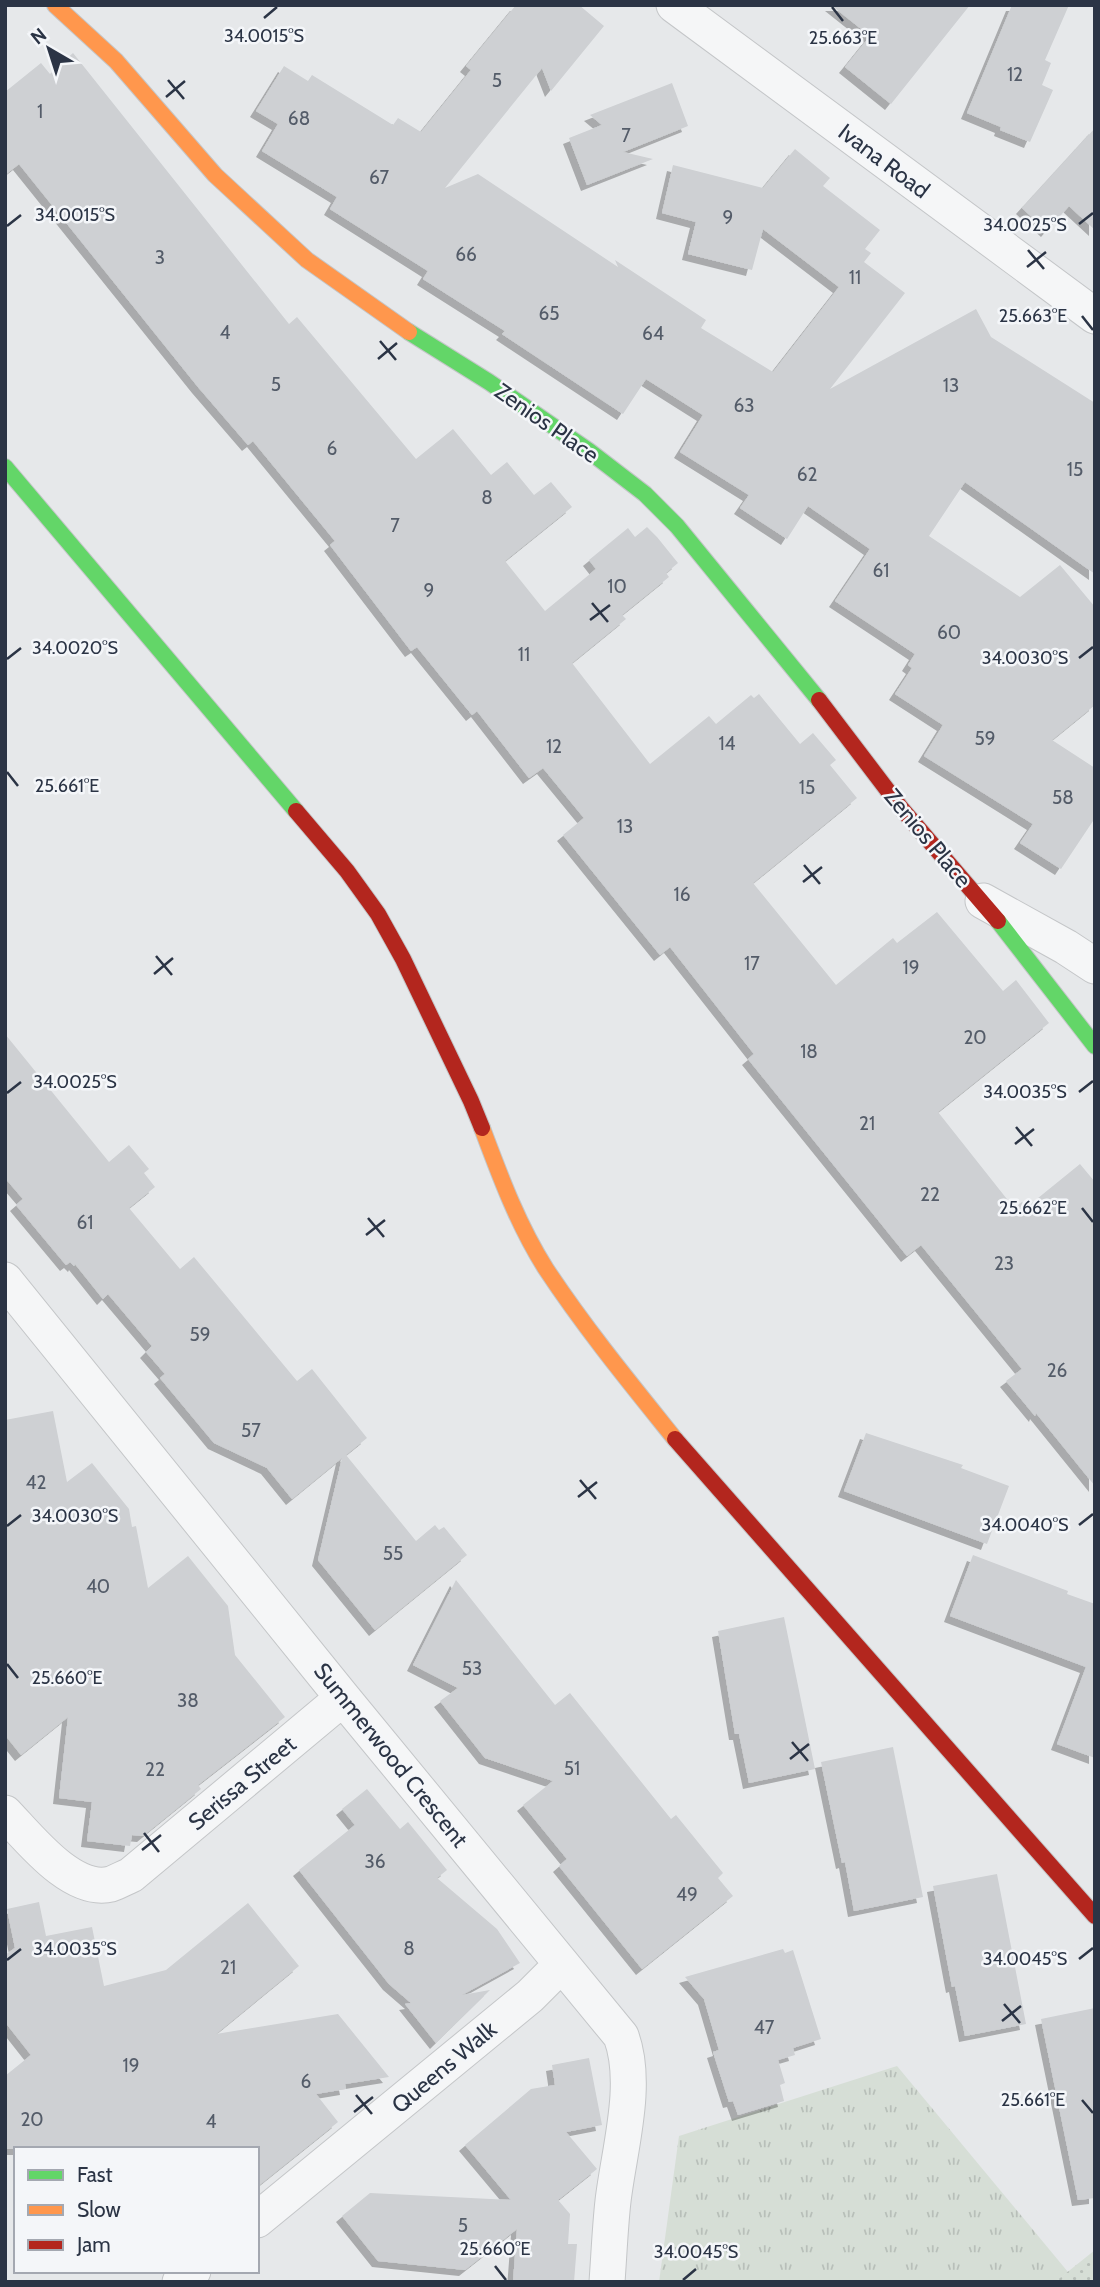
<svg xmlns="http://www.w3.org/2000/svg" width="1100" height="2287" viewBox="0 0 1100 2287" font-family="Cabin,sans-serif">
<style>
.grass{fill:url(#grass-tufts)}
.park{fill:url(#park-dots)}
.building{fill:#ced0d3;filter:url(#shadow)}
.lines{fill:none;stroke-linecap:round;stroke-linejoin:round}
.street-casing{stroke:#c4c6c8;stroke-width:37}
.fast-casing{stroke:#c4c6c8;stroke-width:18}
.slow-casing{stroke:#c4c6c8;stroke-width:18}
.jam-casing{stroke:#c4c6c8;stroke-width:18}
.street{stroke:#f5f6f7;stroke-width:35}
.fast{stroke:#63d668;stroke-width:16}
.slow{stroke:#ff974d;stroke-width:16}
.jam{stroke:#b3261e;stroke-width:16}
.ticks{fill:none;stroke:#2b3445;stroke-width:2.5}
.labels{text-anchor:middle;stroke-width:5;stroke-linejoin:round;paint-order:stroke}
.number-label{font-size:19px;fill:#545c69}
.street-label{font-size:23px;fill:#2b3445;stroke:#f4f6f9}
.ticks-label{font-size:18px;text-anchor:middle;fill:#2b3445;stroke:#f4f6f9;stroke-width:5;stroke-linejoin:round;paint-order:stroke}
</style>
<defs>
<pattern id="grass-tufts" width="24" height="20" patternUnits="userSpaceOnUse" patternTransform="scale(1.75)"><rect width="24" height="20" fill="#d6ded6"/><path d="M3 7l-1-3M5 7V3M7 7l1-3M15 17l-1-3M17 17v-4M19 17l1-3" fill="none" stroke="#b8bfb9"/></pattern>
<pattern id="park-dots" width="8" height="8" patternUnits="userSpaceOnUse" patternTransform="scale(1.75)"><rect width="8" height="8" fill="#d6ded6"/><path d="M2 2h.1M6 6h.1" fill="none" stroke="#b8bfb9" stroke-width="1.8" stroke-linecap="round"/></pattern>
<filter id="shadow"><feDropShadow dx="-6" dy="6" stdDeviation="0" flood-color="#0004"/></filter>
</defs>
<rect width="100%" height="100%" fill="#e6e8ea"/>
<path class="grass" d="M 897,2066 L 1068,2272 L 1055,2282 L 659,2282 L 679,2136 Z"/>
<path class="park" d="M 1095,2250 L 1095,2282 L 1055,2282 Z"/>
<path class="building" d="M 516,5 L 579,5 L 604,26 L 551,91 L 542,68 L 445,188 L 478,174 L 618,267 L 615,260 L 706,320 L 701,328 L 773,372 L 839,287 L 763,229 L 752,270 L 688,254 L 696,222 L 662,213 L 673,165 L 763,188 L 795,149 L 830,178 L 823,186 L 880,230 L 865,249 L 871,253 L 864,262 L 905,293 L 830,389 L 976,309 L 991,337 L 1095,403 L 1095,574 L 965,482 L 929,536 L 1020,597 L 1060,565 L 1095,607 L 1095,705 L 1052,740 L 1095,768 L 1095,818 L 1061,869 L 1020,843 L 1033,824 L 924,756 L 943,725 L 895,694 L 912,668 L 908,665 L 915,654 L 835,601 L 870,549 L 808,506 L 787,539 L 740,508 L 749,495 L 680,452 L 703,415 L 646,379 L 623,414 L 502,334 L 505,331 L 423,279 L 428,271 L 330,209 L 337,197 L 262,151 L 278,124 L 256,111 L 284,66 L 308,81 L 312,75 L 393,125 L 398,118 L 421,132 L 471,70 L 466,66 Z
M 831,5 L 970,5 L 891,104 L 845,67 L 870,36 Z
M 1012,5 L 1069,5 L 1045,60 L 1051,63 L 1042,85 L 1053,90 L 1030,142 L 1000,130 L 1001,127 L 967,113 Z
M 73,53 L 289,324 L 297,317 L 416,459 L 453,429 L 491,475 L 507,462 L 534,495 L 551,482 L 572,507 L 505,561 L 545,611 L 596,569 L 589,560 L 628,528 L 635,537 L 647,527 L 657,537 L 678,563 L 666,573 L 669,577 L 622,615 L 626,619 L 572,663 L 650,764 L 709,716 L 716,724 L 751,695 L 754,698 L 759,694 L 800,744 L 813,733 L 836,760 L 830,765 L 857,798 L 753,883 L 836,985 L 893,938 L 897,943 L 937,912 L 1003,991 L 1016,980 L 1049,1023 L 938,1112 L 1014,1208 L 1022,1202 L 1027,1207 L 1080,1164 L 1095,1182 L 1095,1486 L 1036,1413 L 1035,1416 L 1006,1381 L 1022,1369 L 921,1245 L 907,1256 L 748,1059 L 754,1054 L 670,947 L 660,955 L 563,835 L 584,818 L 543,768 L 529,778 L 477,711 L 472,715 L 417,647 L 411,651 L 330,545 L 335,541 L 253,441 L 248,445 L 198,387 L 19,164 L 5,175 L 5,92 L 41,63 L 50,74 Z
M 672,83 L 688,126 L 623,152 L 653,159 L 587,185 L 569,138 L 602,125 L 590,115 Z
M 1095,128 L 1095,230 L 1069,206 L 1047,231 L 1022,208 Z
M 5,1034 L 109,1162 L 129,1145 L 149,1169 L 144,1173 L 155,1187 L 129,1208 L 180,1269 L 194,1257 L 297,1381 L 312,1369 L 367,1438 L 346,1455 L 416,1541 L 435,1525 L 439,1530 L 444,1527 L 467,1555 L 375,1630 L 318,1560 L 342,1458 L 292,1499 L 267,1468 L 214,1443 L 160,1378 L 165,1374 L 146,1352 L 152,1346 L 108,1294 L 103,1299 L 75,1264 L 74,1266 L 70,1262 L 66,1265 L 16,1205 L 23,1199 L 5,1178 Z
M 53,1411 L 67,1482 L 92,1463 L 129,1509 L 132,1527 L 136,1526 L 148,1588 L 188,1556 L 228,1606 L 235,1655 L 285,1717 L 198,1785 L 201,1789 L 143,1836 L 132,1835 L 130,1846 L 87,1841 L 92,1802 L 59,1798 L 68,1717 L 21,1755 L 5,1735 L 5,1420 Z
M 866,1433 L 963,1465 L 961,1468 L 1009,1486 L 987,1544 L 844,1491 Z
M 973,1555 L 1068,1591 L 1067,1594 L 1095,1604 L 1095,1758 L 1057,1744 L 1086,1667 L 950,1616 Z
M 456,1580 L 555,1705 L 570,1693 L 671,1819 L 676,1815 L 723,1873 L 718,1878 L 733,1896 L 642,1969 L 559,1866 L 567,1859 L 523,1805 L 553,1781 L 485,1758 L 440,1701 L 458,1688 L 413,1665 Z
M 784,1617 L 815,1769 L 749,1783 L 739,1734 L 735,1734 L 718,1631 Z
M 893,1747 L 923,1897 L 854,1911 L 845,1862 L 842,1863 L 821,1762 Z
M 367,1789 L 400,1829 L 408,1822 L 447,1870 L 437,1878 L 497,1929 L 520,1963 L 462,1995 L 490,1990 L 436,2043 L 405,2004 L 411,2003 L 389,1984 L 299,1870 L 355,1825 L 342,1809 Z
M 997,1874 L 1026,2024 L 965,2036 L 955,1986 L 952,1987 L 933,1886 Z
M 39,1902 L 46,1936 L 92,1927 L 104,1986 L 166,1970 L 248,1903 L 299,1966 L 216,2034 L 338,2014 L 389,2077 L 345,2084 L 346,2089 L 316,2094 L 338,2122 L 257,2187 L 257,2149 L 5,2149 L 5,2076 L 31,2055 L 5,2022 L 5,1955 L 15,1948 L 7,1909 Z
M 783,1949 L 785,1953 L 793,1950 L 821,2039 L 793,2048 L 795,2055 L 778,2060 L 785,2083 L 780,2085 L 784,2101 L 738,2115 L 733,2101 L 729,2102 L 713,2052 L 719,2050 L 704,1999 L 685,1977 Z
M 1095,2008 L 1095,2198 L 1078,2200 L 1041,2019 Z
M 589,2058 L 602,2125 L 566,2132 L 597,2169 L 558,2200 L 570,2214 L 568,2244 L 577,2244 L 574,2282 L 513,2282 L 517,2229 L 465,2270 L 378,2261 L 342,2216 L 370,2193 L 511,2200 L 465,2145 L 531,2089 L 555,2085 L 552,2065 Z"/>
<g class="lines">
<g class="street-casing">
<path id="street" d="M 674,5 L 1095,316
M 983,901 L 1066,947 L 1095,966
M 5,1280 L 343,1698 L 621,2036 C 639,2084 619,2150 613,2201 C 610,2228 609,2255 607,2282
M 5,1813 C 29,1838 72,1894 111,1884 C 117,1882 124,1878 131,1875 L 343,1698
M 257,2220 L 530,1996 L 562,1964
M 180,2282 L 193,2271"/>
</g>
<g class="fast-casing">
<path id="fast" d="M 409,332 L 489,382 L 589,451 L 645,494 L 677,526 L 819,700
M 5,467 L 296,811
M 998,921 L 1095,1046"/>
</g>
<g class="slow-casing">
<path id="slow" d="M 55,5 L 116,61 L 215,175 L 307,260 L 409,332
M 482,1128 C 500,1176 518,1225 546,1269 C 585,1328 630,1383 675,1439"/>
</g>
<g class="jam-casing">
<path id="jam" d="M 819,700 L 901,808 L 998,921
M 296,811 L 347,871 L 378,914 L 403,959 L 471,1101 L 482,1128
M 675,1439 L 1095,1916"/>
</g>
<use href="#street" class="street"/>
<use href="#fast" class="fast"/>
<use href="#slow" class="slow"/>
<use href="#jam" class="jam"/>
</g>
<path class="ticks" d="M 832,7 L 843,21M 264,18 L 277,7M 168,80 L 184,99M 166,97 L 185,81M 1079,224 L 1093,213M 7,226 L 21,215M 1028,250 L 1044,269M 1027,267 L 1046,252M 1082,316 L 1093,330M 380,341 L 396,360M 378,359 L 397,343M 592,603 L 608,622M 590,620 L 610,605M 1079,658 L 1093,647M 7,659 L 21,648M 7,772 L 18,786M 804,865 L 820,884M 803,882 L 822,867M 156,956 L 172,975M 154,974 L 173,958M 1079,1092 L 1093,1081M 7,1093 L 21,1082M 1016,1127 L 1032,1146M 1015,1144 L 1034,1129M 1082,1208 L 1093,1222M 368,1218 L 384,1237M 366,1235 L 385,1220M 580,1480 L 596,1499M 578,1497 L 597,1482M 1079,1525 L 1093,1514M 7,1526 L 21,1515M 7,1664 L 18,1678M 792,1742 L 808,1761M 790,1759 L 809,1744M 144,1833 L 159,1852M 142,1850 L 161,1835M 1079,1959 L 1093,1948M 7,1960 L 21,1949M 1004,2004 L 1020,2023M 1002,2021 L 1021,2006M 356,2095 L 372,2114M 1082,2100 L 1093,2113M 354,2112 L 373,2097M 495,2266 L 506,2280M 683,2280 L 696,2269"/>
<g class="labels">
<g class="number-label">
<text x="1015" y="81">12</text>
<text x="497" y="87">5</text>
<text x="40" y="118">1</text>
<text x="299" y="125">68</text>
<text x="626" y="142">7</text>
<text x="379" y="184">67</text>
<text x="728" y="224">9</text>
<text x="466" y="261">66</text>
<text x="160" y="264">3</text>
<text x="855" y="284">11</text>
<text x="549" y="320">65</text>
<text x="225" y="339">4</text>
<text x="653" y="340">64</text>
<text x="276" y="391">5</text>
<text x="951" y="392">13</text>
<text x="744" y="412">63</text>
<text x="332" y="455">6</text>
<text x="1075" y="476">15</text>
<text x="807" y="481">62</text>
<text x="487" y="504">8</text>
<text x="395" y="532">7</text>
<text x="881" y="577">61</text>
<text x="617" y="593">10</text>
<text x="429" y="597">9</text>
<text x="949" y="639">60</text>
<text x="524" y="661">11</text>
<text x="985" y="745">59</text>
<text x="727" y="750">14</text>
<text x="554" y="753">12</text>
<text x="807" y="794">15</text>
<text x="1063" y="804">58</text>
<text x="625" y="833">13</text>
<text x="682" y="901">16</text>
<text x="752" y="970">17</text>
<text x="911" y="974">19</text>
<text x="975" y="1044">20</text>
<text x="809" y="1058">18</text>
<text x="867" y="1130">21</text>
<text x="930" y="1201">22</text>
<text x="85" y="1229">61</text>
<text x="1004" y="1270">23</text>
<text x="200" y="1341">59</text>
<text x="1057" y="1377">26</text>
<text x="251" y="1437">57</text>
<text x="36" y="1489">42</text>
<text x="393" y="1560">55</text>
<text x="98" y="1593">40</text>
<text x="472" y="1675">53</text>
<text x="188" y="1707">38</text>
<text x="572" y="1775">51</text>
<text x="155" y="1776">22</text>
<text x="375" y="1868">36</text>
<text x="687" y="1901">49</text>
<text x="409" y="1955">8</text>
<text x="228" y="1974">21</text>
<text x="764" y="2034">47</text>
<text x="131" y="2072">19</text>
<text x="306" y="2088">6</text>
<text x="32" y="2126">20</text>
<text x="211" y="2128">4</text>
<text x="463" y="2232">5</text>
</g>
<g class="street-label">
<text transform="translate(884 161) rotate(37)" y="8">Ivana Road</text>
<text transform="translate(547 423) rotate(35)" y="8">Zenios Place</text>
<text transform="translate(928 838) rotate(50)" y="8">Zenios Place</text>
<text transform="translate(391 1755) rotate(51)" y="8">Summerwood Crescent</text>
<text transform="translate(242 1783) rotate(-40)" y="8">Serissa Street</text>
<text transform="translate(444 2067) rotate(-40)" y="8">Queens Walk</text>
</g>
</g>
<g class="ticks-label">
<text x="264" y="42">34.0015°S</text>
<text x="843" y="44">25.663°E</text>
<text x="75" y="221">34.0015°S</text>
<text x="1025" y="231">34.0025°S</text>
<text x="1033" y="322">25.663°E</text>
<text x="75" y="654">34.0020°S</text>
<text x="1025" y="664">34.0030°S</text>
<text x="67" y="792">25.661°E</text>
<text x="75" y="1088">34.0025°S</text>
<text x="1025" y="1098">34.0035°S</text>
<text x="1033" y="1214">25.662°E</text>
<text x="75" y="1522">34.0030°S</text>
<text x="1025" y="1531">34.0040°S</text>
<text x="67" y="1684">25.660°E</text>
<text x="75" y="1955">34.0035°S</text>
<text x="1025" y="1965">34.0045°S</text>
<text x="1033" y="2106">25.661°E</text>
<text x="495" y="2255">25.660°E</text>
<text x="696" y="2258">34.0045°S</text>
</g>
<rect width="1100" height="2287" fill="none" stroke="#2b3445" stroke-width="14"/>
<rect x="14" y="2147" width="245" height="126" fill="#f4f6f9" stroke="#a4a8b1" stroke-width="2"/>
<rect x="28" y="2170" width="35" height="10" fill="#63d668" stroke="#a4a8b1" stroke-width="2"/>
<text x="77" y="2182" font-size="21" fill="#2b3445">Fast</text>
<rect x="28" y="2205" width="35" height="10" fill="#ff974d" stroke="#a4a8b1" stroke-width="2"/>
<text x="77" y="2217" font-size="21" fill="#2b3445">Slow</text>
<rect x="28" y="2240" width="35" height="10" fill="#b3261e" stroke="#a4a8b1" stroke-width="2"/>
<text x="77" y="2252" font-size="21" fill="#2b3445">Jam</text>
<g transform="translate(49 49) rotate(321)" stroke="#f4f6f9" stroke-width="5" paint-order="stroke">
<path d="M0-5L12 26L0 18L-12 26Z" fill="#2b3445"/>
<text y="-10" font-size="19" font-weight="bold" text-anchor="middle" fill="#2b3445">N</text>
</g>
</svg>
